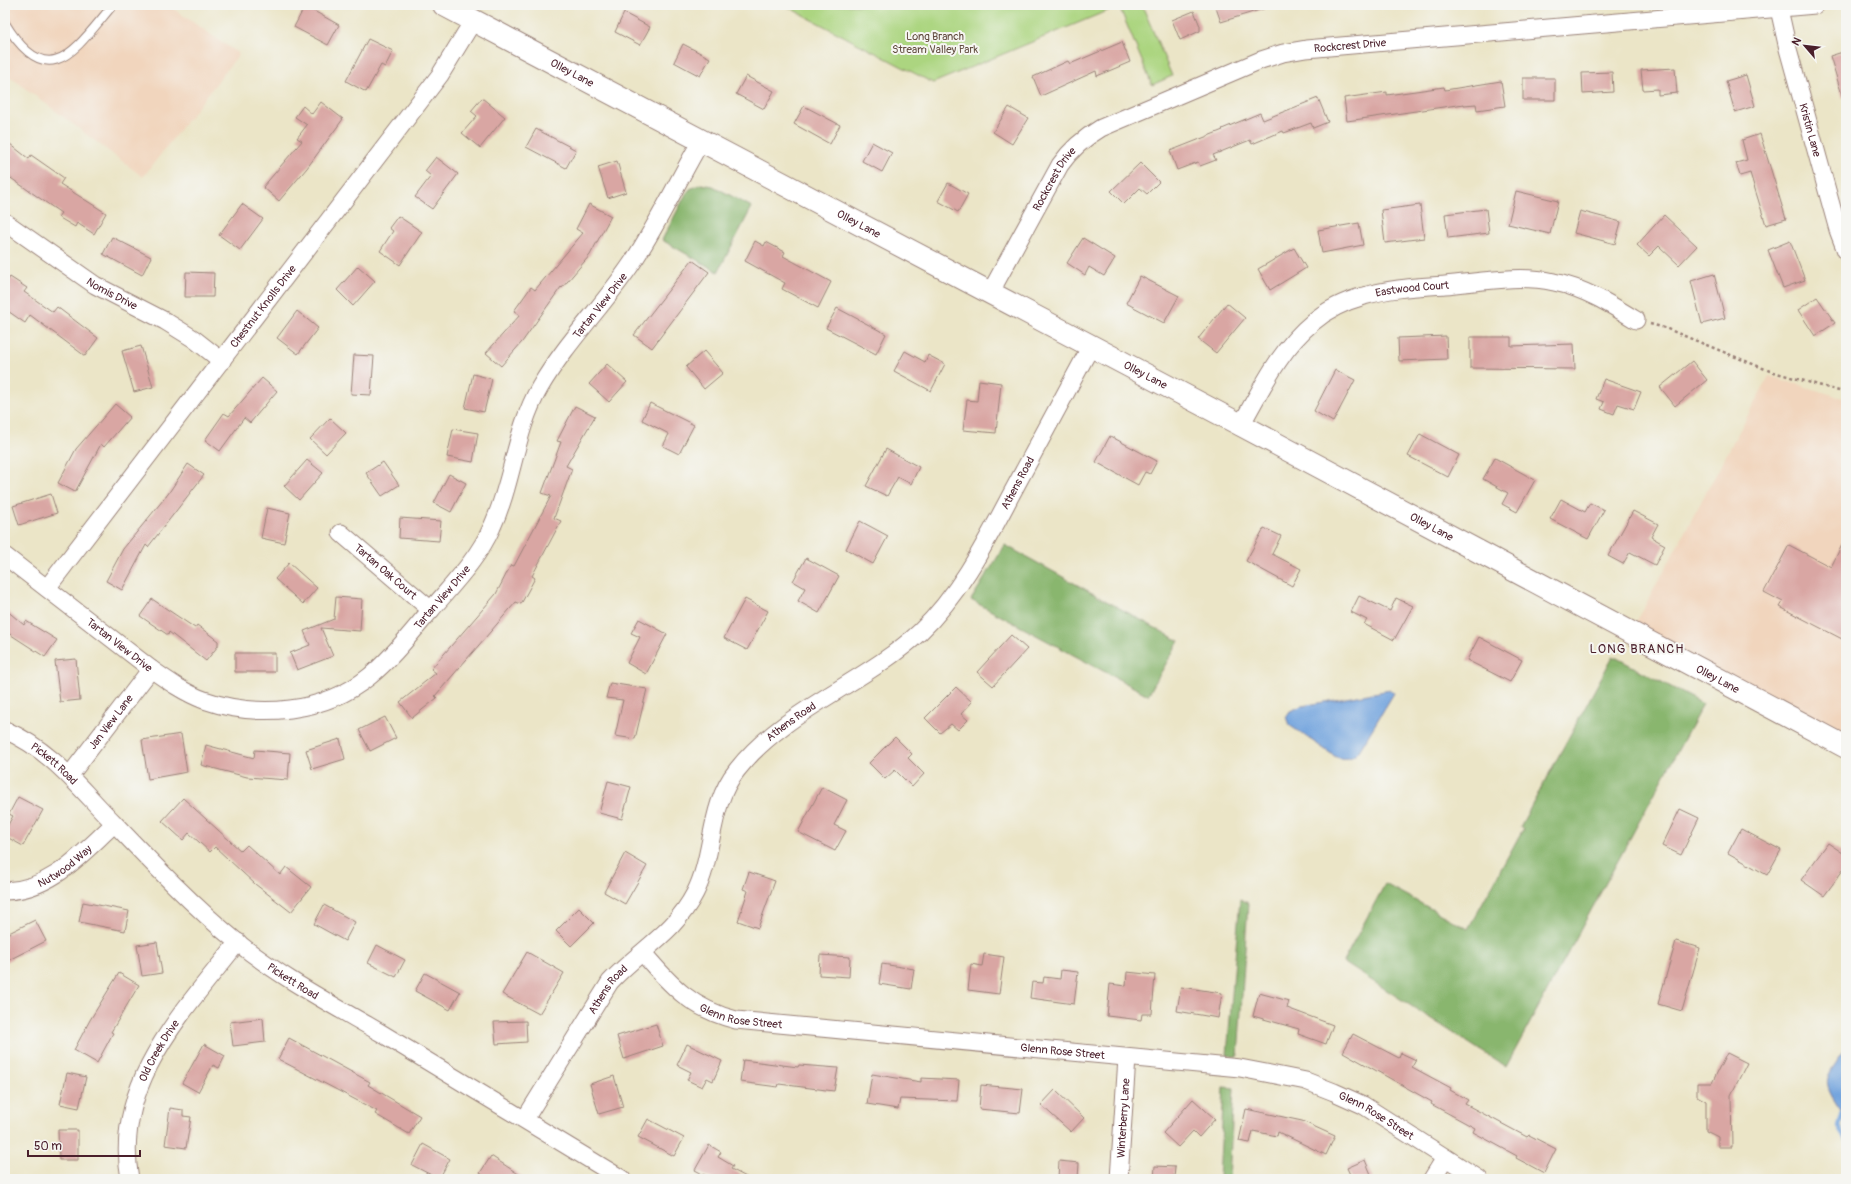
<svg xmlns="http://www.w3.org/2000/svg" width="1851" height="1184" viewBox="0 0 1851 1184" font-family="Pangolin,sans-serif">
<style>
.built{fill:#f1d5bd}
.green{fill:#acd580;stroke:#7b7a56}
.forest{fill:#89b66e;stroke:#6a6a4c}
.water{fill:#73a4de;stroke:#5e6284}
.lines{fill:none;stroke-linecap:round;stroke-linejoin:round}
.stream{stroke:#73a4de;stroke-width:4.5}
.building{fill:#d9a6a3}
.service-casing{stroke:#9a8279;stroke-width:10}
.minor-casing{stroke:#9a8279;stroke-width:19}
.secondary-casing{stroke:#9a8279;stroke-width:24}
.path{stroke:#9a8279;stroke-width:2.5;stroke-dasharray:3 3;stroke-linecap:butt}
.service{stroke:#fff;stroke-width:8}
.minor{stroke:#fff;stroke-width:17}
.secondary{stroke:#fff;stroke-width:22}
.labels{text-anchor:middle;stroke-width:4;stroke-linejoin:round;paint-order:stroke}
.park-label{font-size:11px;fill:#624c40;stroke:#f6f6f2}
.street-label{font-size:11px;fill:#4a1f2b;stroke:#f6f6f2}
.quarter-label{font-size:13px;letter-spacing:1px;fill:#4a1f2b;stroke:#f6f6f2}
</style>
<rect width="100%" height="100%" fill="#f6f6f2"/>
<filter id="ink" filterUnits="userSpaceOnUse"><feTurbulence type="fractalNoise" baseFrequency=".025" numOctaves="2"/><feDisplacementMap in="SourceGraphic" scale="8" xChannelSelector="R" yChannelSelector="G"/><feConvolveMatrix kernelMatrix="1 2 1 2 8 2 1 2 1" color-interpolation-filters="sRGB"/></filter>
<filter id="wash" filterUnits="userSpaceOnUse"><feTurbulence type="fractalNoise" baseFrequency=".012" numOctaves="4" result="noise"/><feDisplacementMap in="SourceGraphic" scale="16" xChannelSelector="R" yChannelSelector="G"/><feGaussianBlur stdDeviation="0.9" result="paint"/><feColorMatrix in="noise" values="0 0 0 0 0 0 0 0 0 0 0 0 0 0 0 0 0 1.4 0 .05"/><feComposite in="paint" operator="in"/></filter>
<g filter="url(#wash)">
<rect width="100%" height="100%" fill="#ebe5c7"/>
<path class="built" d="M 5,5 L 168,5 L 239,54 L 143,177 L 5,73 Z
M 1769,376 L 1846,399 L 1846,738 L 1634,626 Z"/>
<path class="green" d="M 784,5 L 1142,5 L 1172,76 L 1152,85 L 1119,6 L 933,83 Z"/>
<path class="forest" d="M 701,184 L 713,186 L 752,207 L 718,272 L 662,240 L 686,194 L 690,189 Z
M 1005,545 L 1179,641 L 1148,695 L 971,600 Z
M 1613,656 L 1703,704 L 1506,1067 L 1343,962 L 1385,884 L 1468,929 L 1523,829 L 1520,827 Z
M 1240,899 L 1248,903 L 1238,1057 L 1227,1055 Z
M 1224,1087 L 1234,1088 L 1229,1179 L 1219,1179 Z"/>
<path class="water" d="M 1390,690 L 1394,693 L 1359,751 C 1352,759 1346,760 1336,757 L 1289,725 L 1286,717 L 1290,711 L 1302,706 Z
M 1846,1049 L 1846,1114 L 1842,1112 C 1820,1080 1824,1080 1846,1049 Z"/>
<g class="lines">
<path class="stream" d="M 1842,1112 L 1838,1126 L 1846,1139"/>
</g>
<g id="blocks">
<path class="building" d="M 1215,5 L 1265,5 L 1266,8 L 1221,22 Z
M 305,6 L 339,25 L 328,45 L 294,27 Z
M 1194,11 L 1200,26 L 1200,31 L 1180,40 L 1172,20 Z
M 624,13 L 650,27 L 640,45 L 615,32 Z
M 368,39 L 393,51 L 385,67 L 381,65 L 366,92 L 346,81 Z
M 1122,42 L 1130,62 L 1097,76 L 1096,71 L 1041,96 L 1033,77 L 1068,61 L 1070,64 Z
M 683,44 L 710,58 L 700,76 L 674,62 Z
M 1846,51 L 1846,97 L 1843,98 L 1830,56 Z
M 1675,68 L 1677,93 L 1658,95 L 1658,89 L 1643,90 L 1641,70 Z
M 1612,72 L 1613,92 L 1583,94 L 1582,73 Z
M 1746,75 L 1755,106 L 1735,112 L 1726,81 Z
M 746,76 L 774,91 L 764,109 L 736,94 Z
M 1523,78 L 1555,78 L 1555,100 L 1523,100 Z
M 1501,81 L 1505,106 L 1477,110 L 1476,104 L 1464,105 L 1464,104 L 1347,121 L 1344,98 L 1387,92 L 1387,95 L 1444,87 L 1445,90 Z
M 482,98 L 505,117 L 480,148 L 462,133 L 477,116 L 471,111 Z
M 1318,98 L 1328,122 L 1313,128 L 1311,123 L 1284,133 L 1283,131 L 1252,144 L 1250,140 L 1213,155 L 1216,160 L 1200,166 L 1198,162 L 1177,170 L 1170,151 L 1223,130 L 1222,129 L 1260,113 L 1263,120 Z
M 321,102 L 343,119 L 307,168 L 279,201 L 263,187 L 302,141 L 297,138 L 307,125 L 295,117 L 303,106 L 312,114 Z
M 804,106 L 840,125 L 830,144 L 794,124 Z
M 1009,107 L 1028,118 L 1012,144 L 993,132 Z
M 536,129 L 576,150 L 566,168 L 526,147 Z
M 1760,134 L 1786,219 L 1766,225 L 1750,173 L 1740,176 L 1736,163 L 1747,160 L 1742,140 Z
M 5,140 L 29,159 L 31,155 L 64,178 L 60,184 L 106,213 L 94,234 L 77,223 L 75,227 L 58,217 L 61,213 L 5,174 Z
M 872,142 L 892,153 L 882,172 L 862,161 Z
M 436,157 L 458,174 L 432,209 L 415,197 L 431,176 L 425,171 Z
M 617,161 L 626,192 L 608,198 L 598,167 Z
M 1140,163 L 1159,182 L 1147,194 L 1140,188 L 1124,204 L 1111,191 Z
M 948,183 L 968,194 L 958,212 L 938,201 Z
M 1516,191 L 1558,201 L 1550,234 L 1508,224 Z
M 242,204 L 263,219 L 240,250 L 219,235 Z
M 589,204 L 611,216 L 590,255 L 562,288 L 561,287 L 522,342 L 501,366 L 486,353 L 520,315 L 514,311 L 531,287 L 535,290 L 583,233 L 576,229 Z
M 1420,205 L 1424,238 L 1385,243 L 1381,210 Z
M 1486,209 L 1489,233 L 1448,238 L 1445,214 Z
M 1580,211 L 1621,222 L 1615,244 L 1574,233 Z
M 1664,215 L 1697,246 L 1679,265 L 1659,246 L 1649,256 L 1637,245 Z
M 398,216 L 422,232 L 400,265 L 380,251 L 393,231 L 389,228 Z
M 1359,223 L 1363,245 L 1322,253 L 1318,230 Z
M 112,237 L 151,257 L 142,275 L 103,254 Z
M 1083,238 L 1115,258 L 1104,276 L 1089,267 L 1085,275 L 1067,263 Z
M 755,241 L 764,246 L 766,242 L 785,252 L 783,256 L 831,282 L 818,308 L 782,289 L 785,283 L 745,261 Z
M 1790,241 L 1805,280 L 1783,288 L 1768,250 Z
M 1294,248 L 1306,268 L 1270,290 L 1258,269 Z
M 692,260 L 709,272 L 652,348 L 634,335 Z
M 358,266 L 375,281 L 353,306 L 337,290 Z
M 186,272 L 214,273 L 213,297 L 185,297 Z
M 1714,274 L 1725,318 L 1702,324 L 1691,281 Z
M 1140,276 L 1179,296 L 1164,323 L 1126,303 Z
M 10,277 L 27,288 L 24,292 L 53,312 L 57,307 L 98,338 L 85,356 L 30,315 L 25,323 L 5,309 L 5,284 Z
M 1817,297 L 1835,323 L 1815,336 L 1798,310 Z
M 1227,303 L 1245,318 L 1216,353 L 1198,339 Z
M 837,308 L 886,334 L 876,354 L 826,328 Z
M 297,311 L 318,328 L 298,354 L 277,338 Z
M 1446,336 L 1447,359 L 1399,361 L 1398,338 Z
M 1470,337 L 1511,337 L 1511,346 L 1574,344 L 1575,369 L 1470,368 Z
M 141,346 L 153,387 L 134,392 L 122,351 Z
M 704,351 L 723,373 L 704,389 L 686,367 Z
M 905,351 L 925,362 L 928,355 L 945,364 L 931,391 L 894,371 Z
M 354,355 L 374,356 L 371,395 L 351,394 Z
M 1692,361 L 1707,380 L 1675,406 L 1660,387 Z
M 607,364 L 627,382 L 609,402 L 589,384 Z
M 1335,370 L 1355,380 L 1333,422 L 1314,411 Z
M 473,374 L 492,379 L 484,412 L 465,408 Z
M 262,378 L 277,391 L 250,423 L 244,418 L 220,451 L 205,440 L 224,413 L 229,416 Z
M 1604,379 L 1641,392 L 1634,409 L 1618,404 L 1614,414 L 1601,409 L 1604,402 L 1596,399 Z
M 979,380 L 1001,383 L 996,433 L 963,430 L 967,400 L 977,401 Z
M 650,403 L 694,425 L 679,454 L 663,446 L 669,434 L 642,420 Z
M 115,404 L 130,417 L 104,447 L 101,444 L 75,492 L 58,483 L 76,449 Z
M 575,406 L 595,416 L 566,466 L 572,469 L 554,518 L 561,521 L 532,576 L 535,578 L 521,604 L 516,602 L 435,696 L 437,698 L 412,718 L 400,702 L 436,673 L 431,669 L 496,594 L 511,565 L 514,566 L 551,496 L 542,493 L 561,442 L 557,441 Z
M 330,418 L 346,433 L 326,454 L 310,439 Z
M 453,429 L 478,433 L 473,462 L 447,457 Z
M 1420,434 L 1459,455 L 1448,477 L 1408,456 Z
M 1110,436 L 1157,461 L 1150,474 L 1145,472 L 1138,485 L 1096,462 Z
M 886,449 L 919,467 L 911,484 L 898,477 L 887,496 L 866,486 Z
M 1495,458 L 1535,480 L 1517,512 L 1502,504 L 1508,493 L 1483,479 Z
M 307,460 L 323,473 L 299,500 L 284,486 Z
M 383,462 L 399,485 L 382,496 L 366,473 Z
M 188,464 L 204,475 L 148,547 L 146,545 L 122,590 L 106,581 L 123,549 L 168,494 Z
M 449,474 L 466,483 L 451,512 L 434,503 Z
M 51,494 L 57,513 L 19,525 L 13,506 Z
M 1561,499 L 1585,512 L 1590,503 L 1604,510 L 1588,539 L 1550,519 Z
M 267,508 L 290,513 L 284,543 L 261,538 Z
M 1633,511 L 1658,524 L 1651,537 L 1665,545 L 1655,565 L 1630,552 L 1623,564 L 1608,556 Z
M 400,518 L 441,521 L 439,541 L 399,538 Z
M 860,521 L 888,536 L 873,564 L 846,549 Z
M 1264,528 L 1281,536 L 1272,554 L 1301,569 L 1292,586 L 1246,561 Z
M 1846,537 L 1846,641 L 1780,607 L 1783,602 L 1764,592 L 1789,545 L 1831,567 Z
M 806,558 L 839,576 L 819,613 L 798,601 L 805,588 L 793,581 Z
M 289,563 L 317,588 L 303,604 L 275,579 Z
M 1359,596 L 1390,611 L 1396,598 L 1413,606 L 1394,640 L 1364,624 L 1367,620 L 1351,612 Z
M 336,597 L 362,599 L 360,631 L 321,628 L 333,656 L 297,670 L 290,653 L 310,645 L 304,631 L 334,619 Z
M 152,599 L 195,628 L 197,625 L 218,641 L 218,646 L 206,661 L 169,632 L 168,635 L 140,616 Z
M 745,599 L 768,611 L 747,650 L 724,638 Z
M 5,609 L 24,625 L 26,621 L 57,640 L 45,657 L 5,631 Z
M 639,619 L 667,634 L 646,674 L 627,663 L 640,637 L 631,633 Z
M 1011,635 L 1027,649 L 993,686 L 977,672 Z
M 1479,637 L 1522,660 L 1510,682 L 1467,660 Z
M 235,653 L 275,653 L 275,672 L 235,672 Z
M 76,659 L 80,700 L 60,702 L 55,661 Z
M 610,683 L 647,689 L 635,739 L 615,736 L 623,700 L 606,698 Z
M 956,687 L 972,702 L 961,714 L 968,720 L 958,730 L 951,724 L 940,733 L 925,718 Z
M 385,717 L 396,738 L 370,751 L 359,730 Z
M 181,734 L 187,772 L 148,779 L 142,740 Z
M 895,737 L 912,754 L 908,758 L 924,774 L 912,787 L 895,770 L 885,779 L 869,763 Z
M 340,739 L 345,759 L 312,769 L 306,750 Z
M 206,745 L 254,758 L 255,750 L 290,753 L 288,780 L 247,777 L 201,765 Z
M 608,781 L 631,787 L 622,819 L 599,813 Z
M 822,787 L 847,800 L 834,825 L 846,831 L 835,851 L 798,832 Z
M 18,797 L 43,810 L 23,846 L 5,836 L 5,830 L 13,816 L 9,814 Z
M 183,798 L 241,851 L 247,845 L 280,875 L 286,867 L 311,887 L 291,912 L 255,884 L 215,847 L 210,852 L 189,833 L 183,840 L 162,821 Z
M 1680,809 L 1699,818 L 1681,855 L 1662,846 Z
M 1741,829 L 1781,850 L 1767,875 L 1728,853 Z
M 1828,843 L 1846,855 L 1846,866 L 1824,896 L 1801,880 Z
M 625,853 L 647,866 L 625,904 L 604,892 Z
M 749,872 L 775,881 L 758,928 L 738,921 L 748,891 L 743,889 Z
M 83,902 L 129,911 L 125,931 L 79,922 Z
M 324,905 L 355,922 L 345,941 L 314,924 Z
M 579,908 L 594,923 L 571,946 L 556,931 Z
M 35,920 L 46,941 L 5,962 L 5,935 Z
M 1676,941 L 1700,948 L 1682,1011 L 1658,1004 Z
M 157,942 L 162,973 L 142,976 L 137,945 Z
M 377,945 L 405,960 L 396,977 L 368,963 Z
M 527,952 L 564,973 L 539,1014 L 502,994 Z
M 984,954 L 1004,957 L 999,994 L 968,990 L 971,964 L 982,966 Z
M 820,955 L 850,957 L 849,977 L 819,975 Z
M 882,964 L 914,969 L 911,989 L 879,984 Z
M 1061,970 L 1078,972 L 1074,1004 L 1030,998 L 1032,982 L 1043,983 L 1044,977 L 1060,979 Z
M 1127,972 L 1155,975 L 1152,1014 L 1142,1014 L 1141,1020 L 1107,1016 L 1110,984 L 1126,986 Z
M 119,973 L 139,985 L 111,1032 L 113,1033 L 97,1063 L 74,1050 L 90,1020 Z
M 425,973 L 460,992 L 450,1010 L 415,991 Z
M 1181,987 L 1222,993 L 1218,1018 L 1177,1011 Z
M 1259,993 L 1289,1001 L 1287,1008 L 1333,1025 L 1326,1044 L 1298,1034 L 1299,1029 L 1253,1016 Z
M 263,1018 L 265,1042 L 233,1046 L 230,1022 Z
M 526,1021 L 527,1042 L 496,1044 L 494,1022 Z
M 656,1024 L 663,1046 L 624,1059 L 617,1036 Z
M 1353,1034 L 1399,1058 L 1401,1053 L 1416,1060 L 1412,1067 L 1451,1088 L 1450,1090 L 1468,1100 L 1465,1104 L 1527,1137 L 1529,1135 L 1556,1149 L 1544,1173 L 1516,1158 L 1517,1156 L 1473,1132 L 1475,1128 L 1431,1104 L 1432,1102 L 1343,1052 Z
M 289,1038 L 370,1082 L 368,1085 L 420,1116 L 409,1134 L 375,1114 L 377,1111 L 278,1059 Z
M 204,1044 L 225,1056 L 219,1068 L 213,1065 L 198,1092 L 182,1083 Z
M 687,1044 L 722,1061 L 713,1081 L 707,1078 L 702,1087 L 687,1080 L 691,1072 L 677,1065 Z
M 1727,1053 L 1747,1063 L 1731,1095 L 1732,1147 L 1718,1147 L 1718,1137 L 1706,1131 L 1706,1101 L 1697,1096 L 1697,1083 L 1712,1083 Z
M 743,1060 L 798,1067 L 799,1065 L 838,1068 L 834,1091 L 779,1084 L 778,1087 L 740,1082 Z
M 67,1073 L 86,1077 L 79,1108 L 60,1104 Z
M 872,1074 L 921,1082 L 921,1078 L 959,1080 L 957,1101 L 900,1099 L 898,1109 L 867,1104 Z
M 614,1076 L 623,1107 L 599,1114 L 590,1084 Z
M 981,1085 L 1023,1089 L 1020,1113 L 979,1109 Z
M 1055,1090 L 1084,1118 L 1071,1132 L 1041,1105 Z
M 1193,1099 L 1215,1119 L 1199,1137 L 1193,1131 L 1178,1147 L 1163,1133 Z
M 170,1108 L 183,1110 L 183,1116 L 191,1117 L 186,1148 L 165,1145 Z
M 1246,1109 L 1302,1121 L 1335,1136 L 1326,1155 L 1278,1132 L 1277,1136 L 1253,1131 L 1250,1143 L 1239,1141 Z
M 648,1119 L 684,1138 L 674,1156 L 638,1137 Z
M 58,1130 L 78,1130 L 78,1160 L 59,1160 Z
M 423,1144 L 450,1159 L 439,1179 L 412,1165 Z
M 709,1145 L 721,1152 L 718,1157 L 733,1166 L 731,1169 L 750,1179 L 712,1179 L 695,1170 Z
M 491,1156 L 526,1179 L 489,1179 L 480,1173 Z
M 1365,1160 L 1373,1179 L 1352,1179 L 1347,1168 Z
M 1059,1161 L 1079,1163 L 1078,1179 L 1058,1179 Z
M 1155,1166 L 1175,1167 L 1174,1179 L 1154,1179 Z"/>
</g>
</g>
<g filter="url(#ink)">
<use href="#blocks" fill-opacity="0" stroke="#9a8279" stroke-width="1"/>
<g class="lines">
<g class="service-casing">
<path id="service" d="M 5,23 C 49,96 76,48 113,5"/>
</g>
<g class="minor-casing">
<g id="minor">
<path id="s1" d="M 1779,9 L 1788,49 L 1838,230 L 1846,251"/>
<path id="s2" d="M 5,222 L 95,285 L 165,321 L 194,339 L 222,361"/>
<path id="s3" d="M 990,293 L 1060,165 C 1071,149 1084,138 1101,128 L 1261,60 L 1283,53 L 1306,49 L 1815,5"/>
<path id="s4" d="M 1241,425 C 1262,388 1280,349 1313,322 C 1328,309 1346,301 1364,296 C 1390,288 1419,287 1445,285 C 1480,282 1519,274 1554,282 C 1584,288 1610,304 1636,320"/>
<path id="s5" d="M 341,533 L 431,610"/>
<path id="s6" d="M 5,556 L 151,669 C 168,681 185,693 204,700 C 258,719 325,713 370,676 C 393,657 411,633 430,611 C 452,585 478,559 492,527 C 513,482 515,430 540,387 C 567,341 606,303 634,260 C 659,222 678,180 701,141"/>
<path id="s7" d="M 47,588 L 440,75 L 473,21"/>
<path id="s8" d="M 5,730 C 53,751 79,788 115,824 C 154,865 194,907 237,942 C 280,977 333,1005 381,1033 C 461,1082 542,1130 622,1179"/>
<path id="s9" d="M 70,775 L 151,669"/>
<path id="s10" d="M 5,891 C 52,890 82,853 114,824"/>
<path id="s11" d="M 643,953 C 671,986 692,1009 736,1020 L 1240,1068 L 1306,1081 L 1334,1092 L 1363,1105 L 1479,1179"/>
<path id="s12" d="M 525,1119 L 610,982 C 639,950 674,934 695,893 C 715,854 708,806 737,770 C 784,710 865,683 920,632 C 961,593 987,540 1013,491 C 1039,443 1065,394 1091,346"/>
<path id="s13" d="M 130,1179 C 112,1084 184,1011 238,942"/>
<path id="s14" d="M 1119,1179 L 1127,1058"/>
<path d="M 1432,1179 L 1445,1158"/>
</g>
</g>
<g class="secondary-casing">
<g id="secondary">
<path id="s15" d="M 444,5 L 1241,425 L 1846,747"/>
</g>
</g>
<path class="path" d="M 1650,324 L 1665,328 L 1770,371 L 1846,393"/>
<use href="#service" class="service"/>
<use href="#minor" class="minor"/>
<use href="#secondary" class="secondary"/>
</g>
</g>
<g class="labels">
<g class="park-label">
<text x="935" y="40">Long Branch<tspan x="935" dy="13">Stream Valley Park</tspan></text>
</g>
<g class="street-label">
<text dy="4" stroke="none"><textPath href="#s3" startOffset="466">Rockcrest Drive</textPath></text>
<text dy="4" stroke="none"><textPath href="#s15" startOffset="145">Olley Lane</textPath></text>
<text dy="4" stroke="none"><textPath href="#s1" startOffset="125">Kristin Lane</textPath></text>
<text dy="4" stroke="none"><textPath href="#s3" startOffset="131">Rockcrest Drive</textPath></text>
<text dy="4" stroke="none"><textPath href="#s15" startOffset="469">Olley Lane</textPath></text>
<text dy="4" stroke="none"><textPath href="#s4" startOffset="233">Eastwood Court</textPath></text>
<text dy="4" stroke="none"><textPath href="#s2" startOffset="129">Nomis Drive</textPath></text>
<text dy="4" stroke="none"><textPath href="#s6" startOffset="864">Tartan View Drive</textPath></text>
<text dy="4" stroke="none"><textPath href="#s7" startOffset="355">Chestnut Knolls Drive</textPath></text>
<text dy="4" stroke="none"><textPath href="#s15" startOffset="793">Olley Lane</textPath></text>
<text dy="4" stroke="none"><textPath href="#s12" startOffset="825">Athens Road</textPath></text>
<text dy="4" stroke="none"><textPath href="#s15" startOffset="1117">Olley Lane</textPath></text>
<text dy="4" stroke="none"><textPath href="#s5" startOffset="59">Tartan Oak Court</textPath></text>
<text dy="4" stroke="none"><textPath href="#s6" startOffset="528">Tartan View Drive</textPath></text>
<text dy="4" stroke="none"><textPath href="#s6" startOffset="145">Tartan View Drive</textPath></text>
<text dy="4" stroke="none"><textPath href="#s15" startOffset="1441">Olley Lane</textPath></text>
<text dy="4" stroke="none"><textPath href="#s9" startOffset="67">Jan View Lane</textPath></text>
<text dy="4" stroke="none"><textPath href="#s12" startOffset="489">Athens Road</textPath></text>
<text dy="4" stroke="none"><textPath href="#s8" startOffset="60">Pickett Road</textPath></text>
<text dy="4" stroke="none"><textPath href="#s10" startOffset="66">Nutwood Way</textPath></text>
<text dy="4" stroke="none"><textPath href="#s8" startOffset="384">Pickett Road</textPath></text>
<text dy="4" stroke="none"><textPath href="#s12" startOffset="154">Athens Road</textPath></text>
<text dy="4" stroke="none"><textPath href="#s11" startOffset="121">Glenn Rose Street</textPath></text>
<text dy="4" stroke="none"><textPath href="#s13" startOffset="135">Old Creek Drive</textPath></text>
<text dy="4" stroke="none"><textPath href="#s11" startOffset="445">Glenn Rose Street</textPath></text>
<text dy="4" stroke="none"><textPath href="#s11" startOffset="769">Glenn Rose Street</textPath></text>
<text dy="4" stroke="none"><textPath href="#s14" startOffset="61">Winterberry Lane</textPath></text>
</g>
<g class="quarter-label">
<text x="1637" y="653">LONG BRANCH</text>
</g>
</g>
<rect width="1851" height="1184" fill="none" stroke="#f6f6f2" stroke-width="20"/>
<g transform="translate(1805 46) rotate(298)" stroke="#f6f6f2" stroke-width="3" paint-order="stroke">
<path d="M0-3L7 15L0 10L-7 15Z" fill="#4a1f2b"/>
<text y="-6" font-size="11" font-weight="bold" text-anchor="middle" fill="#4a1f2b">N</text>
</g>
<path d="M28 1150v6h112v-6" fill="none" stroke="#4a1f2b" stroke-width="2"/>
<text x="34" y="1150" font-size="12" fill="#4a1f2b" stroke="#f6f6f2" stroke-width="3" paint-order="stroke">50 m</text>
</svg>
